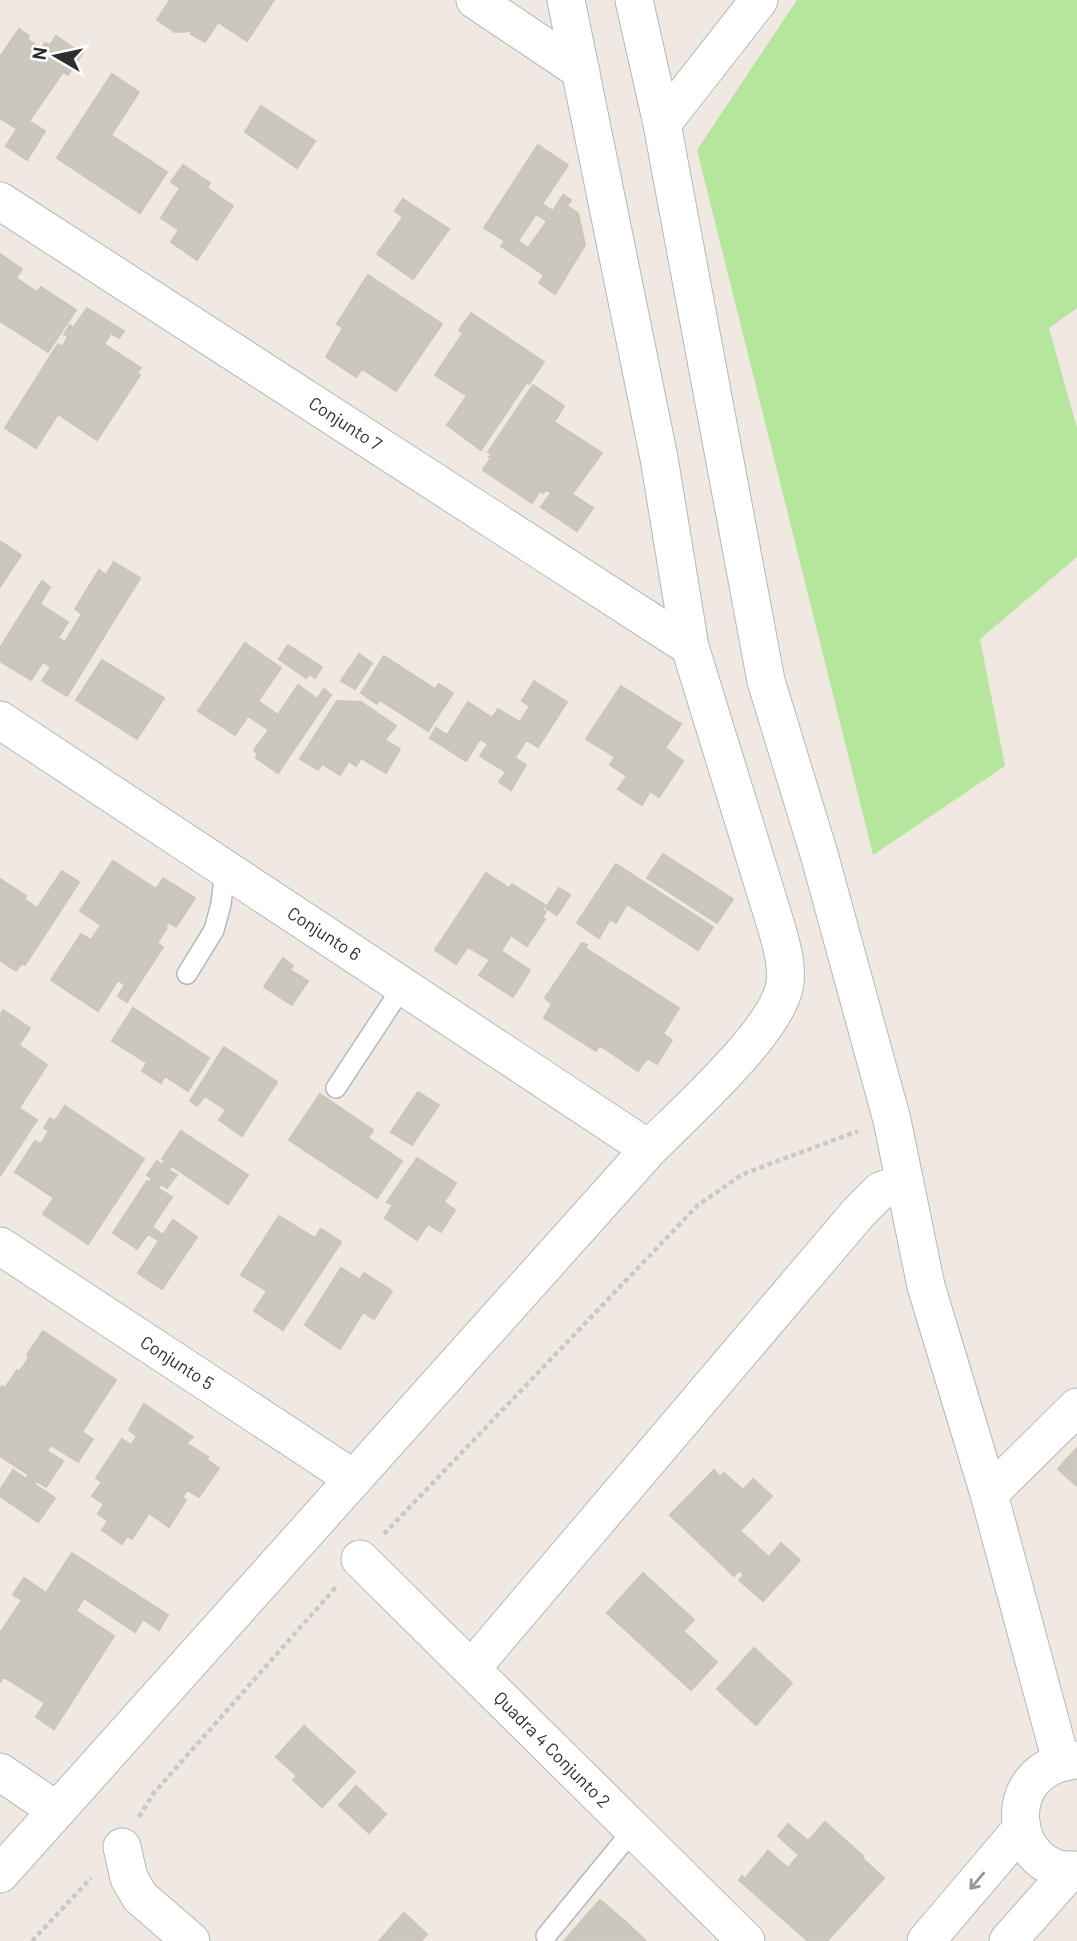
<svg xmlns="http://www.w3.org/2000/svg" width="1077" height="1941" viewBox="0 0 1077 1941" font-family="Barlow,sans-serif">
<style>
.green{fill:#b6e59e}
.building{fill:#cbc7bf;stroke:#cbc5ba;stroke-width:2;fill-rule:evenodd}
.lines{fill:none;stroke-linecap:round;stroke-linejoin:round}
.lane-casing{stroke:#b4b7c1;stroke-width:22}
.street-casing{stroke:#b4b7c1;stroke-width:39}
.path{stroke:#c9c9c9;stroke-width:4.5;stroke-dasharray:5 3.5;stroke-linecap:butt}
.lane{stroke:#fff;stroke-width:19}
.street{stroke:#fff;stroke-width:37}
.oneway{stroke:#969696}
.labels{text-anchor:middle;stroke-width:6;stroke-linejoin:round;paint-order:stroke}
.street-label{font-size:18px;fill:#2e2e2e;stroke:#fff}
</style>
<rect width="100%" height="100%" fill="#efe9e1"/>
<path class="green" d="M 797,0 L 1077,0 L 1077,308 L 1049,328 L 1077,428 L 1077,557 L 980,639 L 1005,766 L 873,855 L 697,150 Z"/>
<path class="building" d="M 170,0 L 274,0 L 247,41 L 218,22 L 205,42 L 191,34 L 193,31 L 175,32 L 157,20 Z
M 19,29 L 29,36 L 27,39 L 41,49 L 45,43 L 50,45 L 56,36 L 82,54 L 68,75 L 63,72 L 29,121 L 45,131 L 27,160 L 6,146 L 17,129 L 0,118 L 0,57 Z
M 112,74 L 139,92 L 111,135 L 167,172 L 140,213 L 57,158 Z
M 261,106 L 315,141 L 297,168 L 245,132 Z
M 538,145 L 568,165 L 542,204 L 553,211 L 563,195 L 571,200 L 567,206 L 578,213 L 585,245 L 555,294 L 539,283 L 544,275 L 501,246 L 505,241 L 484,228 ZM 536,214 L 547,221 L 528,248 L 518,241 Z
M 183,165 L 210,183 L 207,188 L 233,206 L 197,260 L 171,242 L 179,230 L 161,218 L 180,188 L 171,182 Z
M 403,199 L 449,229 L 413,279 L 377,254 L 403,217 L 395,211 Z
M 0,254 L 22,269 L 16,278 L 37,292 L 41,287 L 76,310 L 48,352 L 0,321 Z
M 368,275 L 442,324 L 396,391 L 362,369 L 356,377 L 326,357 L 343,328 L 337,324 Z
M 87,308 L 124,331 L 119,338 L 111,333 L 104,344 L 141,368 L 137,373 L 140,375 L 97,440 L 58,414 L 36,448 L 5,428 L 58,344 L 63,347 L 68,336 L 64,334 L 70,325 L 73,328 Z
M 471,313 L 544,362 L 529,384 L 527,382 L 481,450 L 447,425 L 467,396 L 435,375 L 463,333 L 459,330 Z
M 533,385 L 564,406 L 554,422 L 602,453 L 572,494 L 593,508 L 577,531 L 541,507 L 551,493 L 546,490 L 543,493 L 540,491 L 532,503 L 483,470 L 491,458 L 489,457 L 492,454 L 488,452 Z
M 0,541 L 21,555 L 0,587 Z
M 114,562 L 140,578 L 67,696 L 42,681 L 51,667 L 43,662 L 31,680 L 0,661 L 0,648 L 42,581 L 50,587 L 40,604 L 68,622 L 58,638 L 65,642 L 82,614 L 75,609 L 99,570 L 106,575 Z
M 245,643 L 281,668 L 258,701 L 278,715 L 298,685 L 317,699 L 324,689 L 331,695 L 278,773 L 256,758 L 258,755 L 254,750 L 269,730 L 248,716 L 235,735 L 198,711 Z
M 288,645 L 322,667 L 315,678 L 309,674 L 306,678 L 279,659 Z
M 359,654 L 372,663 L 355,689 L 341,681 Z
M 384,656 L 435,689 L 439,684 L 453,693 L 428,731 L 380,700 L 377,704 L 361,693 Z
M 102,660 L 164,698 L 137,739 L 76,700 Z
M 534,681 L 567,702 L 538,747 L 526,740 L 515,758 L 526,765 L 511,790 L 499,782 L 506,772 L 480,756 L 488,744 L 480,739 L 466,761 L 430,738 L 436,728 L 447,735 L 468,702 L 492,718 L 498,709 L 520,722 L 530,706 L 522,701 Z
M 621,686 L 681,724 L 665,748 L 683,761 L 659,797 L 650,791 L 642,805 L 618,789 L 627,776 L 610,765 L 615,757 L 586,739 Z
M 337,701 L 361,702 L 396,726 L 385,740 L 400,749 L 386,773 L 361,758 L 356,766 L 349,761 L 340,775 L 322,764 L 318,770 L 300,759 Z
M 663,854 L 733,899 L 717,923 L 647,878 Z
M 113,861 L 156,889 L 163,878 L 195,898 L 176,927 L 168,922 L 165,927 L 167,928 L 157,943 L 163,947 L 127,1002 L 118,996 L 125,985 L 118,980 L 98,1011 L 51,980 L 81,934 L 91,940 L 101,925 L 80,911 Z
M 616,864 L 713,927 L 698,950 L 627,904 L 616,923 L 610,919 L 599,938 L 577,923 Z
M 62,871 L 79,882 L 25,965 L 22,963 L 16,971 L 0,960 L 0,879 L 26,896 L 24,899 L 37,908 Z
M 486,873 L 509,888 L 512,884 L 545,905 L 542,910 L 546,912 L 542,918 L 545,919 L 527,946 L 511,935 L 501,951 L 530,970 L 513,997 L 479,975 L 490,960 L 468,947 L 456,964 L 435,950 Z
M 559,888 L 570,895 L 557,915 L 546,908 Z
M 582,943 L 587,945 L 585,948 L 679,1008 L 663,1034 L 672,1040 L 657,1064 L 647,1058 L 638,1071 L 599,1045 L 596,1051 L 544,1018 L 552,1004 L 545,998 Z
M 283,958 L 293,966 L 290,970 L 308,981 L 292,1005 L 264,987 Z
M 133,1008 L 209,1058 L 188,1091 L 165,1076 L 161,1083 L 142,1071 L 147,1063 L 112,1041 Z
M 3,1010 L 30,1028 L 19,1045 L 47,1065 L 19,1108 L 37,1120 L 0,1176 L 0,1015 Z
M 224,1047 L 277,1082 L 242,1136 L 219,1120 L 226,1110 L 205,1096 L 197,1106 L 190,1101 Z
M 418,1092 L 439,1105 L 412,1145 L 391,1132 Z
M 320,1094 L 373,1130 L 368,1138 L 402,1161 L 377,1198 L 289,1140 Z
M 65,1106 L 144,1159 L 88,1244 L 43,1214 L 54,1198 L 15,1172 L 35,1141 L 41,1144 L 49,1131 L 44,1128 L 50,1118 L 55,1121 Z
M 181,1131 L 248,1175 L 228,1204 L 172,1166 L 169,1170 L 177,1175 L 167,1188 L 161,1184 L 158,1188 L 172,1197 L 152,1227 L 163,1235 L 173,1220 L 197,1237 L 162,1289 L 138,1273 L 159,1241 L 148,1234 L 137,1249 L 113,1233 L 147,1181 L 150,1182 L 152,1179 L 147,1175 L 157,1161 L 162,1165 L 165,1161 L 162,1159 Z
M 417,1158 L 456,1183 L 444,1202 L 455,1210 L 441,1232 L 428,1224 L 417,1240 L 385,1218 L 393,1205 L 387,1202 Z
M 279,1216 L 315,1238 L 321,1229 L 341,1242 L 283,1330 L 254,1311 L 267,1291 L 241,1275 Z
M 341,1268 L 360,1280 L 364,1273 L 392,1291 L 374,1319 L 363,1312 L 340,1349 L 305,1325 Z
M 43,1331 L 116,1380 L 82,1432 L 93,1439 L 78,1462 L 51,1445 L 47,1451 L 63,1461 L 46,1487 L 36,1481 L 34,1484 L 55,1498 L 38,1522 L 0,1496 L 0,1490 L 13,1470 L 26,1479 L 29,1475 L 0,1456 L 0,1389 L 2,1386 L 5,1388 L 17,1370 L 19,1372 L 29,1358 L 27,1355 Z
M 144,1404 L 193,1437 L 186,1443 L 208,1457 L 207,1460 L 219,1468 L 199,1497 L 187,1490 L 182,1498 L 186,1500 L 169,1527 L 149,1513 L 132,1539 L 127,1536 L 122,1544 L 102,1530 L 108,1521 L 98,1514 L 104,1504 L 92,1496 L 102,1482 L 96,1478 L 122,1439 L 131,1445 L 137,1436 L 129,1430 Z
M 1077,1448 L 1077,1486 L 1058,1469 Z
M 714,1470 L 720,1477 L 724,1473 L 743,1490 L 753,1479 L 772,1496 L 740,1531 L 769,1557 L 781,1543 L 800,1560 L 763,1601 L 739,1580 L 744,1575 L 739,1570 L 734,1576 L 670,1515 Z
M 72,1553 L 168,1615 L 159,1630 L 143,1619 L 135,1632 L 84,1598 L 76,1611 L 114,1636 L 54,1729 L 36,1717 L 45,1703 L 4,1677 L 0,1682 L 0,1633 L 22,1600 L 13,1595 L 24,1578 L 46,1593 Z
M 643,1573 L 694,1620 L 683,1631 L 717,1662 L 691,1690 L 607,1613 Z
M 754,1648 L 792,1683 L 756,1725 L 717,1689 Z
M 304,1726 L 355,1772 L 322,1807 L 293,1780 L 297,1776 L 276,1757 Z
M 356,1786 L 386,1814 L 369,1833 L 339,1805 Z
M 825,1822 L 863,1856 L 862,1858 L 884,1878 L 827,1941 L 808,1941 L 739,1880 L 742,1876 L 745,1879 L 768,1851 L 788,1868 L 799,1855 L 778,1836 L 788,1824 L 808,1841 Z
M 600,1900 L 627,1923 L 646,1941 L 564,1941 Z
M 404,1913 L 427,1934 L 421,1941 L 379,1941 Z"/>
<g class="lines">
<g class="lane-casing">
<path id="lane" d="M 187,974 L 214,930 L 221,904 L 225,869
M 336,1088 L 403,986
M 546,1936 L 633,1830"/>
</g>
<g class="street-casing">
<path id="street" d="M 475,0 L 581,71
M 634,0 L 662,124 L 766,681 L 819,854 L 892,1120 L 926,1286 L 989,1494 L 1061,1761
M 662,124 L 759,0
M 0,201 L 690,647
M 0,720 L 649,1149
M 0,1246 L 354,1479
M 989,1494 L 1077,1407
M 360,1559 L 746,1941
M 471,1669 L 859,1212 L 880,1191 L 905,1182
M 1077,1760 C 993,1767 1011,1877 1077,1870
M 0,1772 L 56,1810
M 122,1847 L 129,1878 L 140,1897 L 191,1941
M 0,1874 L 649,1149 C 684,1113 779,1030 785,983 C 787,964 782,947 777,929 L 690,647 L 659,458 L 566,0
M 926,1941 L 1021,1829
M 1008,1941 L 1071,1870"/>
</g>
<path class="path" d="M 384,1534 L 698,1205 L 743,1174 L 858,1131
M 139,1817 L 153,1794 L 336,1587
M 32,1941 L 91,1878"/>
<use href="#lane" class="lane"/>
<use href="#street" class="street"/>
</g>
<defs><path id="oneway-shaft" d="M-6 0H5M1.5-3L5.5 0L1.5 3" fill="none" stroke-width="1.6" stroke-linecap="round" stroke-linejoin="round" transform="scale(1.75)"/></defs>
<use class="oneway" href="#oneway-shaft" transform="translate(977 1881) rotate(130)"/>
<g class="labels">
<g class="street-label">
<text transform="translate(345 424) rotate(33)" y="6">Conjunto 7</text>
<text transform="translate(324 934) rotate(33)" y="6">Conjunto 6</text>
<text transform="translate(177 1363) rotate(33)" y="6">Conjunto 5</text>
<text transform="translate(552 1750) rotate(45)" y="6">Quadra 4 Conjunto 2</text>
</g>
</g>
<g transform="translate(56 56) rotate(279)" stroke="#ffffff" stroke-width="5" paint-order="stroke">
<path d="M0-5L12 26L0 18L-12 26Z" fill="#2e2e2e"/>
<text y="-10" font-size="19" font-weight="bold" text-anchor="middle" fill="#2e2e2e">N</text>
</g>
</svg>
